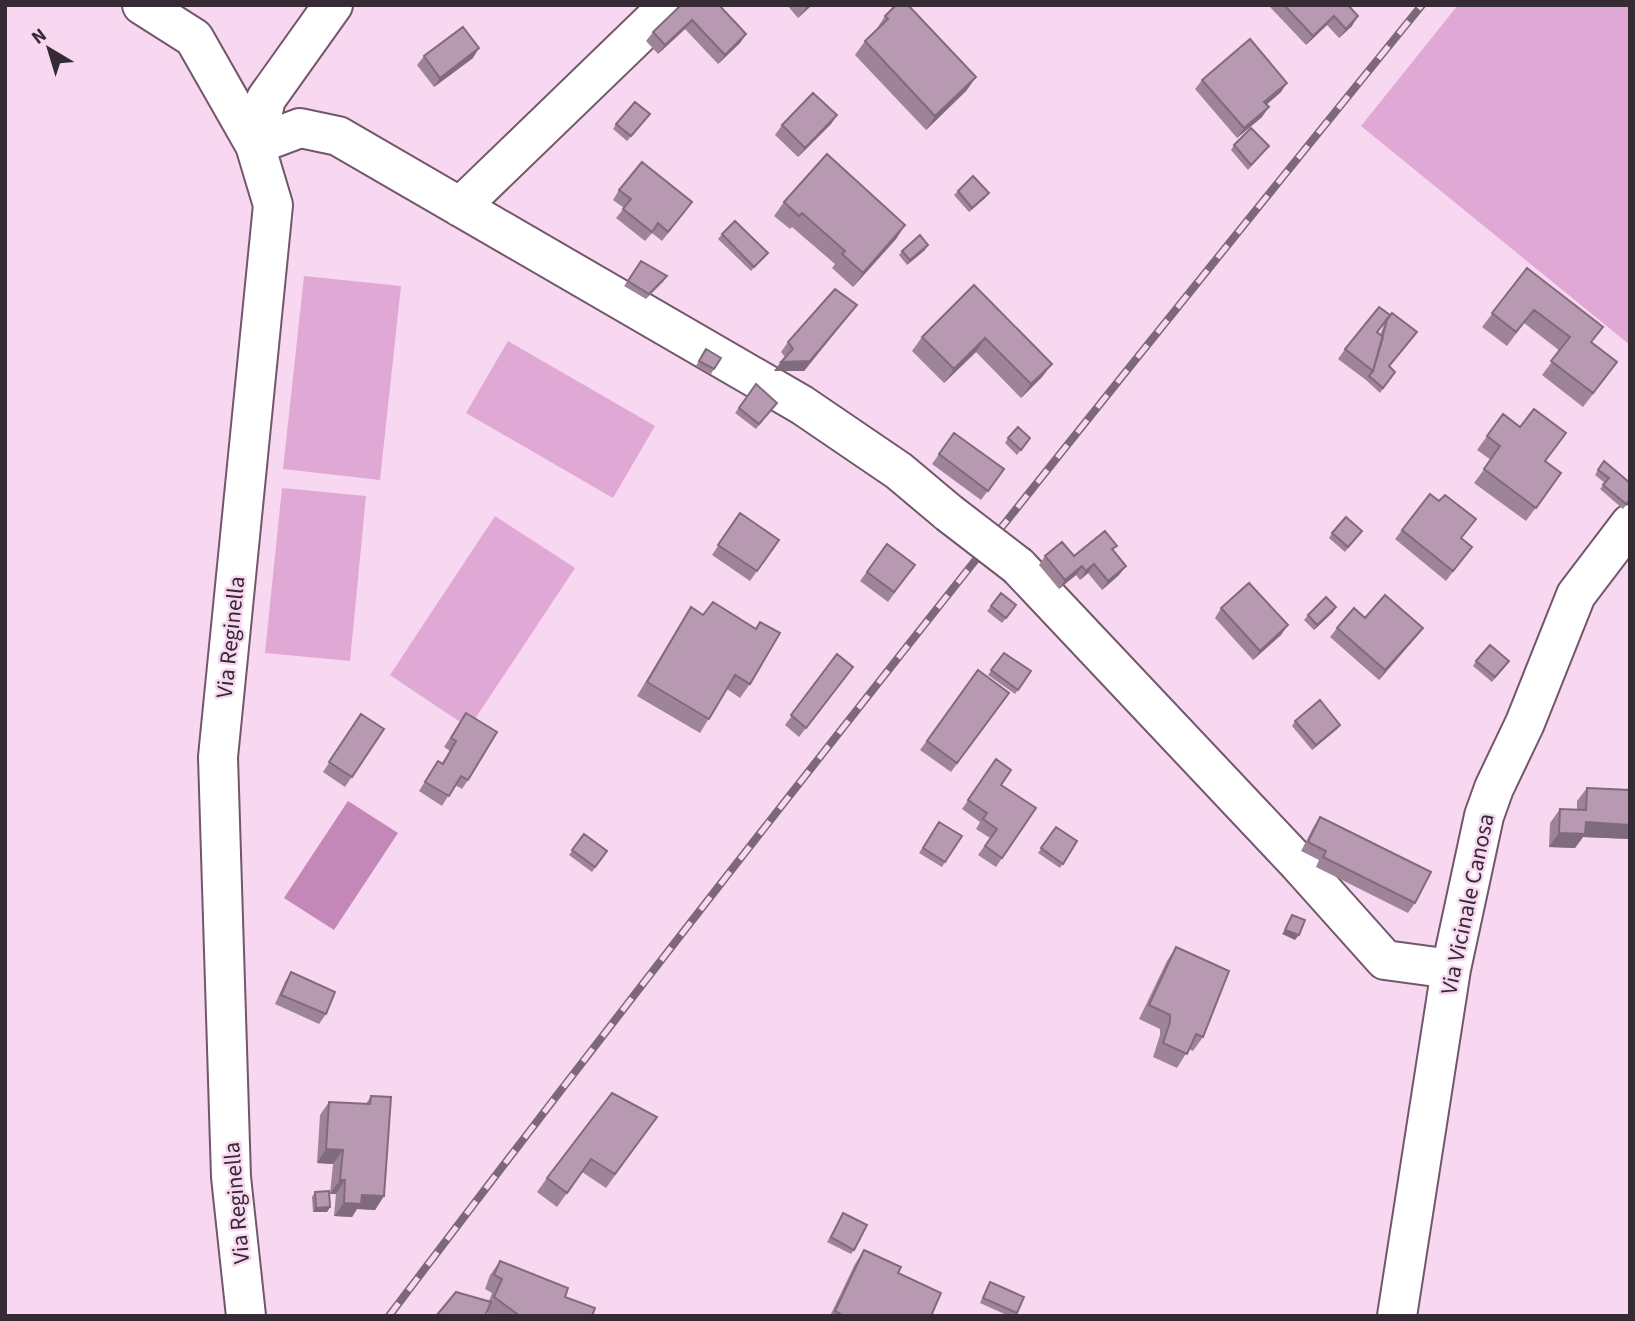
<svg xmlns="http://www.w3.org/2000/svg" width="1635" height="1321" viewBox="0 0 1635 1321" font-family="'Source Sans 3',sans-serif">
<style>
.green{fill:#e0a9d5}
.water{fill:#c387b8}
.lines{fill:none;stroke-linecap:round;stroke-linejoin:round}
.minor-casing{stroke:#72566c;stroke-width:42}
.minor{stroke:#fff;stroke-width:38}
.rail-casing{stroke:#7c6877;stroke-width:8}
.rail{stroke:#f8d7f0;stroke-width:5;stroke-dasharray:16;stroke-linecap:butt}
.minor-bridge-casing{stroke:#72566c;stroke-width:42;stroke-linecap:butt}
.minor-bridge{stroke:#fff;stroke-width:38}
.wall{fill:#9d8498;fill-rule:evenodd}
.shaded-wall{fill:#806b7c}
.building{fill:#b799b1;stroke:#806b7c;stroke-width:2}
.labels{text-anchor:middle;stroke-width:5;stroke-linejoin:round;paint-order:stroke}
.street-label{font-size:23px;fill:#362a34;stroke:#f8d7f0}
</style>
<rect width="100%" height="100%" fill="#f8d7f0"/>
<path class="green" d="M 1458,5 L 1630,5 L 1630,345 L 1361,126 Z
M 304,276 L 401,286 L 380,480 L 283,469 Z
M 508,341 L 655,426 L 613,498 L 466,413 Z
M 282,488 L 366,496 L 350,661 L 265,653 Z
M 495,516 L 575,568 L 469,728 L 390,675 Z"/>
<path class="water" d="M 348,801 L 398,833 L 334,930 L 284,898 Z"/>
<g class="lines">
<g class="minor-casing">
<path id="minor" d="M 142,5 L 194,38 L 255,145 L 273,205 L 218,757 L 231,1177 L 246,1316
M 255,145 L 300,128 L 338,136 L 802,405 L 899,471 L 949,513
M 255,145 L 266,99 L 333,5
M 460,207 L 669,5
M 1018,566 L 1299,864 L 1385,960 L 1451,969
M 1397,1316 L 1451,969 L 1484,816 L 1494,788 L 1525,723 L 1576,595 L 1630,524"/>
</g>
<use href="#minor" class="minor"/>
<g class="rail-casing">
<path id="rail" d="M 389,1316 C 724,872 1071,437 1422,5"/>
</g>
<use href="#rail" class="rail"/>
<g class="minor-bridge-casing">
<path id="minor-bridge" d="M 949,513 L 1018,566"/>
</g>
<use href="#minor-bridge" class="minor-bridge"/>
</g>
<path class="wall" d="M 681,5 L 746,34 L 740,43 L 718,64 L 685,29 L 658,54 L 646,41 L 653,32 Z
M 787,5 L 812,5 L 798,18 Z
M 1271,5 L 1350,5 L 1349,7 L 1352,26 L 1339,38 L 1327,25 L 1306,45 L 1270,7 Z
M 885,16 L 976,77 L 966,91 L 926,130 L 855,55 L 865,41 L 876,30 Z
M 424,56 L 473,58 L 434,87 L 417,65 Z
M 1202,80 L 1281,92 L 1266,105 L 1262,117 L 1237,138 L 1195,89 Z
M 650,114 L 627,141 L 613,129 L 616,124 Z
M 837,115 L 831,124 L 798,157 L 775,135 L 782,125 Z
M 1234,145 L 1269,146 L 1248,170 L 1231,150 Z
M 619,190 L 692,202 L 662,241 L 652,233 L 645,241 L 616,218 L 624,208 L 613,200 Z
M 958,191 L 985,198 L 969,212 L 954,195 Z
M 784,202 L 905,225 L 896,239 L 853,287 L 832,268 L 835,264 L 792,227 L 790,229 L 774,216 Z
M 722,234 L 768,253 L 751,271 L 718,239 Z
M 925,250 L 907,265 L 899,255 L 902,251 Z
M 641,261 L 664,281 L 646,299 L 624,286 Z
M 1527,268 L 1591,342 L 1607,376 L 1583,407 L 1542,375 L 1560,351 L 1524,323 L 1507,346 L 1482,327 Z
M 974,285 L 1052,364 L 1042,377 L 1021,398 L 976,352 L 944,383 L 912,351 L 922,337 Z
M 850,314 L 804,371 L 774,371 L 785,357 L 781,352 L 788,342 Z
M 1390,315 L 1390,367 L 1395,372 L 1380,393 L 1366,380 L 1338,359 L 1345,349 ZM 1384,325 L 1380,335 L 1378,332 Z
M 706,349 L 714,369 L 711,374 L 696,366 Z
M 756,384 L 777,403 L 756,429 L 735,413 Z
M 1503,414 L 1546,461 L 1561,473 L 1526,521 L 1474,483 L 1491,460 L 1477,450 Z
M 954,433 L 1004,469 L 981,500 L 932,464 Z
M 1008,438 L 1030,438 L 1017,455 L 1005,443 Z
M 1604,461 L 1630,500 L 1623,509 L 1600,489 L 1605,483 L 1595,475 Z
M 1439,501 L 1461,538 L 1465,556 L 1446,581 L 1395,539 L 1402,530 Z
M 740,513 L 779,540 L 750,581 L 712,555 Z
M 1362,531 L 1345,552 L 1329,538 L 1332,533 Z
M 887,544 L 915,565 L 888,602 L 860,581 Z
M 1114,551 L 1126,566 L 1119,575 L 1102,590 L 1088,573 L 1080,580 L 1076,575 L 1059,589 L 1039,565 L 1045,556 L 1074,556 Z
M 991,606 L 1013,610 L 1002,623 L 987,611 Z
M 691,607 L 750,684 L 740,698 L 727,689 L 700,733 L 637,696 L 682,621 Z
M 1336,607 L 1333,612 L 1314,630 L 1304,620 L 1308,615 Z
M 1221,608 L 1281,635 L 1253,660 L 1215,618 Z
M 1365,618 L 1423,628 L 1416,637 L 1379,680 L 1330,637 L 1337,628 Z
M 1004,653 L 1031,671 L 1015,694 L 988,675 Z
M 837,654 L 846,676 L 799,737 L 785,725 Z
M 1476,661 L 1509,661 L 1492,682 L 1473,666 Z
M 978,670 L 1009,693 L 951,772 L 920,750 Z
M 466,713 L 468,780 L 462,789 L 455,785 L 442,806 L 419,791 L 438,761 L 442,763 L 450,751 L 444,747 Z
M 361,714 L 384,729 L 345,787 L 323,772 Z
M 1295,721 L 1337,729 L 1312,750 L 1292,726 Z
M 996,759 L 1001,785 L 1036,808 L 996,867 L 978,855 L 990,838 L 976,829 L 980,822 L 962,809 Z
M 1587,788 L 1630,790 L 1630,839 L 1583,837 L 1575,848 L 1549,847 L 1550,823 L 1560,809 L 1577,810 L 1577,801 Z
M 1320,817 L 1415,903 L 1408,913 L 1316,867 L 1319,860 L 1301,851 L 1314,826 Z
M 939,822 L 962,836 L 942,867 L 919,853 Z
M 1056,827 L 1077,841 L 1060,868 L 1038,853 Z
M 584,834 L 607,851 L 592,872 L 569,855 Z
M 1176,947 L 1203,1037 L 1193,1051 L 1189,1049 L 1177,1068 L 1153,1057 L 1160,1035 L 1160,1029 L 1139,1019 L 1167,961 Z
M 291,972 L 326,1014 L 319,1024 L 275,1004 L 285,982 Z
M 371,1096 L 384,1196 L 375,1210 L 357,1209 L 352,1217 L 334,1216 L 336,1194 L 330,1194 L 333,1164 L 317,1163 L 320,1115 L 329,1102 L 366,1104 Z
M 657,1117 L 606,1188 L 582,1172 L 557,1207 L 537,1192 L 547,1178 Z
M 315,1192 L 330,1207 L 327,1212 L 313,1212 L 312,1197 Z
M 843,1213 L 854,1250 L 851,1254 L 827,1242 Z
M 864,1250 L 898,1273 L 931,1316 L 830,1316 L 855,1264 Z
M 500,1261 L 565,1297 L 592,1316 L 491,1316 L 486,1312 L 489,1301 L 492,1293 L 485,1289 L 490,1275 Z
M 990,1282 L 1017,1313 L 1015,1316 L 1009,1316 L 980,1303 Z"/>
<path class="shaded-wall" d="M 808,5 L 812,5 L 798,18 L 805,9 Z
M 1334,16 L 1327,25 L 1306,45 L 1313,36 Z
M 1358,16 L 1352,26 L 1339,38 L 1346,29 Z
M 692,20 L 685,29 L 658,54 L 665,45 Z
M 746,34 L 740,43 L 718,64 L 725,55 Z
M 479,48 L 473,58 L 434,87 L 440,78 Z
M 976,77 L 966,91 L 926,130 L 935,116 Z
M 1287,83 L 1281,92 L 1258,112 L 1264,102 Z
M 1269,107 L 1262,117 L 1237,138 L 1244,128 Z
M 837,115 L 831,124 L 798,157 L 805,148 Z
M 989,193 L 985,198 L 969,212 L 972,208 Z
M 905,225 L 896,239 L 853,287 L 863,273 Z
M 928,245 L 925,250 L 907,265 L 910,260 Z
M 857,305 L 804,371 L 774,371 L 781,362 Z
M 985,338 L 976,352 L 944,383 L 954,369 Z
M 1052,364 L 1042,377 L 1021,398 L 1031,384 Z
M 1094,564 L 1088,573 L 1080,580 L 1086,571 Z
M 1082,566 L 1076,575 L 1059,589 L 1065,580 Z
M 1126,566 L 1119,575 L 1102,590 L 1108,581 Z
M 1336,607 L 1333,612 L 1314,630 L 1317,625 Z
M 1288,625 L 1281,635 L 1253,660 L 1260,651 Z
M 1423,628 L 1416,637 L 1379,680 L 1385,670 Z
M 1340,725 L 1337,729 L 1312,750 L 1316,745 Z
M 1586,822 L 1630,825 L 1630,839 L 1583,837 L 1575,848 L 1549,847 L 1559,833 Z
M 1285,930 L 1299,935 L 1295,940 L 1282,934 Z
M 326,1149 L 343,1150 L 333,1164 L 317,1163 Z
M 340,1180 L 345,1180 L 336,1194 L 330,1194 Z
M 362,1195 L 384,1196 L 375,1210 L 357,1209 L 352,1217 L 334,1216 L 344,1203 Z
M 330,1207 L 327,1212 L 313,1212 L 316,1208 Z"/>
<path class="building" d="M 681,5 L 719,5 L 746,34 L 725,55 L 692,20 L 665,45 L 653,32 Z
M 896,5 L 908,5 L 976,77 L 935,116 L 865,41 L 888,19 L 885,16 Z
M 1284,5 L 1348,5 L 1358,16 L 1346,29 L 1334,16 L 1313,36 Z
M 463,27 L 479,48 L 440,78 L 424,56 Z
M 1250,39 L 1287,83 L 1264,102 L 1269,107 L 1244,128 L 1202,80 Z
M 813,93 L 837,115 L 805,148 L 782,125 Z
M 635,102 L 650,114 L 631,136 L 616,124 Z
M 1251,128 L 1269,146 L 1251,165 L 1234,145 Z
M 827,154 L 905,225 L 863,273 L 842,254 L 845,251 L 802,213 L 799,216 L 784,202 Z
M 642,162 L 692,202 L 668,232 L 658,223 L 652,232 L 623,209 L 631,199 L 619,190 Z
M 973,176 L 989,193 L 972,208 L 958,191 Z
M 735,221 L 768,253 L 754,267 L 722,234 Z
M 920,235 L 928,245 L 910,260 L 902,251 Z
M 641,261 L 667,276 L 649,294 L 628,281 Z
M 1527,268 L 1603,327 L 1591,342 L 1617,362 L 1593,393 L 1551,361 L 1570,337 L 1534,310 L 1516,332 L 1492,313 Z
M 974,285 L 1052,364 L 1031,384 L 985,338 L 954,369 L 922,337 Z
M 835,289 L 857,305 L 810,361 L 781,362 L 793,349 L 788,342 Z
M 1379,307 L 1390,315 L 1377,332 L 1383,337 L 1373,371 L 1345,349 Z
M 1392,313 L 1417,332 L 1389,366 L 1395,372 L 1383,388 L 1369,376 L 1373,371 L 1387,320 Z
M 706,349 L 721,358 L 714,369 L 699,361 Z
M 756,384 L 777,403 L 759,424 L 739,408 Z
M 1534,409 L 1566,433 L 1545,461 L 1561,473 L 1536,508 L 1484,469 L 1500,446 L 1487,436 L 1503,414 L 1520,427 Z
M 1018,427 L 1030,438 L 1021,450 L 1008,438 Z
M 954,433 L 1004,469 L 988,491 L 939,454 Z
M 1604,461 L 1630,483 L 1630,499 L 1626,504 L 1603,485 L 1609,478 L 1598,470 Z
M 1430,494 L 1439,501 L 1445,495 L 1476,519 L 1461,538 L 1472,547 L 1453,571 L 1402,530 Z
M 740,513 L 779,540 L 757,571 L 718,545 Z
M 1346,517 L 1362,531 L 1348,547 L 1332,533 Z
M 1105,531 L 1117,546 L 1112,549 L 1126,566 L 1108,581 L 1094,564 L 1086,571 L 1082,566 L 1065,580 L 1045,556 L 1062,542 L 1074,556 Z
M 887,544 L 915,565 L 894,592 L 867,572 Z
M 1249,583 L 1288,625 L 1260,651 L 1221,608 Z
M 1001,593 L 1016,605 L 1006,618 L 991,606 Z
M 1385,595 L 1423,628 L 1385,670 L 1337,628 L 1354,608 L 1365,618 Z
M 1326,597 L 1336,607 L 1317,625 L 1308,615 Z
M 713,602 L 756,629 L 760,622 L 780,633 L 750,684 L 735,675 L 709,719 L 647,682 L 691,607 L 703,615 Z
M 1490,645 L 1509,661 L 1495,677 L 1476,661 Z
M 1004,653 L 1031,671 L 1018,690 L 991,670 Z
M 837,654 L 853,667 L 806,728 L 791,715 Z
M 978,670 L 1009,693 L 957,763 L 927,741 Z
M 1320,700 L 1340,725 L 1316,745 L 1295,721 Z
M 466,713 L 497,732 L 468,780 L 461,776 L 449,796 L 425,782 L 438,761 L 443,764 L 456,741 L 451,738 Z
M 361,714 L 384,729 L 352,777 L 329,762 Z
M 996,759 L 1011,770 L 1001,785 L 1036,808 L 1002,858 L 985,846 L 997,829 L 983,819 L 987,813 L 968,800 Z
M 1587,788 L 1630,790 L 1630,825 L 1586,822 L 1585,834 L 1559,833 L 1560,809 L 1586,810 Z
M 1320,817 L 1431,872 L 1415,903 L 1323,857 L 1326,851 L 1308,842 Z
M 939,822 L 962,836 L 945,862 L 923,848 Z
M 1056,827 L 1077,841 L 1063,864 L 1041,848 Z
M 584,834 L 607,851 L 595,867 L 572,850 Z
M 1292,915 L 1305,920 L 1299,935 L 1285,930 Z
M 1176,947 L 1229,971 L 1203,1037 L 1196,1034 L 1187,1054 L 1163,1043 L 1170,1022 L 1170,1015 L 1149,1005 Z
M 291,972 L 335,992 L 326,1014 L 281,995 Z
M 612,1093 L 657,1117 L 615,1174 L 591,1159 L 567,1193 L 547,1178 Z
M 371,1096 L 391,1097 L 384,1196 L 362,1195 L 361,1204 L 344,1203 L 345,1180 L 340,1180 L 343,1150 L 326,1149 L 329,1102 L 370,1104 Z
M 329,1191 L 330,1207 L 316,1208 L 315,1192 Z
M 843,1213 L 867,1225 L 854,1250 L 831,1237 Z
M 864,1250 L 901,1267 L 898,1273 L 941,1293 L 931,1316 L 844,1316 L 835,1311 Z
M 500,1261 L 568,1288 L 565,1297 L 595,1308 L 592,1316 L 520,1316 L 494,1297 L 502,1279 L 494,1275 Z
M 990,1282 L 1024,1297 L 1017,1313 L 983,1298 Z
M 456,1292 L 491,1302 L 485,1316 L 436,1316 Z"/>
<g class="labels">
<g class="street-label">
<text transform="translate(230 637) rotate(-84)" y="8">Via Reginella</text>
<text transform="translate(1467 904) rotate(-78)" y="8">Via Vicinale Canosa</text>
<text transform="translate(236 1203) rotate(-95)" y="8">Via Reginella</text>
</g>
</g>
<rect width="1635" height="1321" fill="none" stroke="#362a34" stroke-width="14"/>
<g transform="translate(49 49) rotate(322)" stroke="#f8d7f0" stroke-width="5" paint-order="stroke">
<path d="M0-5L12 26L0 18L-12 26Z" fill="#362a34"/>
<text y="-10" font-size="19" font-weight="bold" text-anchor="middle" fill="#362a34">N</text>
</g>
</svg>
